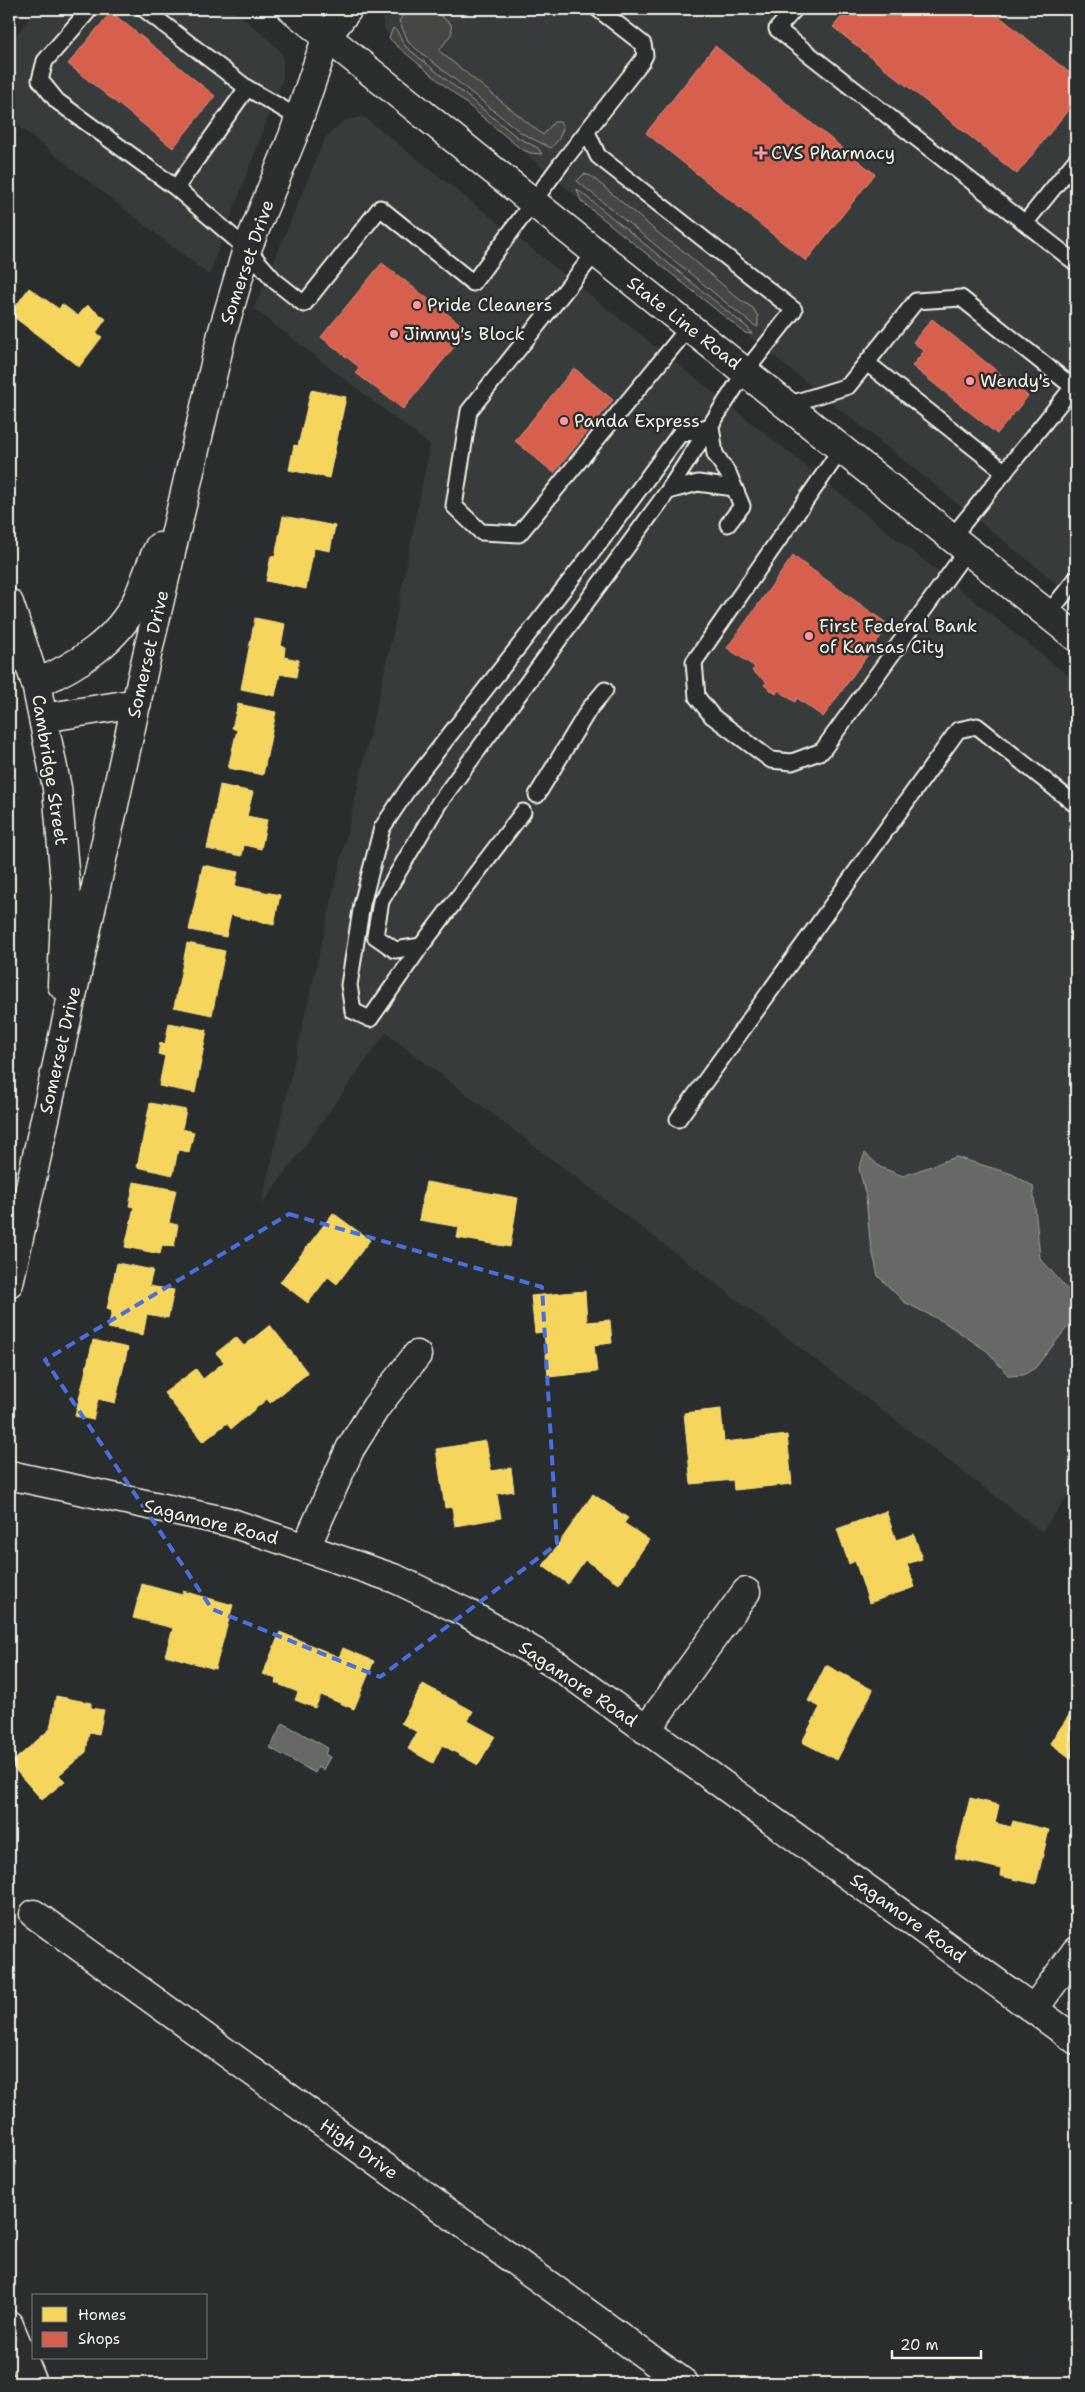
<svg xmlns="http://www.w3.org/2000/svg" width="1085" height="2392" viewBox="0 0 1085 2392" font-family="'Shantell Sans',sans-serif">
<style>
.built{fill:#373a3a}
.green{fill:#444645;stroke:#9c9c96}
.water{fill:#676866;stroke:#9f9f9a}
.homes{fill:#f6d55c;stroke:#f5dd86}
.shops{fill:#d6604d;stroke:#df8c7c}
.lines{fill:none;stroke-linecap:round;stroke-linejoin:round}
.lane-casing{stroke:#f4f1e8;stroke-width:19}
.street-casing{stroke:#f4f1e8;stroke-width:31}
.secondary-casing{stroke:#f4f1e8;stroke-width:31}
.lane{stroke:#2a2d2e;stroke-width:15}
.street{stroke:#2a2d2e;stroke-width:28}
.secondary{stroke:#2a2d2e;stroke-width:28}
.marked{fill:none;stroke:#486fdb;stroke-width:4;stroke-dasharray:10 6;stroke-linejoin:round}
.poi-dot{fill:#ff9aa2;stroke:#2a2d2e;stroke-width:2}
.labels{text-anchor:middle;stroke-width:5;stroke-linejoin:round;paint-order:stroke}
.poi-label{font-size:18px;fill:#f4f1e8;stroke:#2a2d2e;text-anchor:start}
.street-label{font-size:18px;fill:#f4f1e8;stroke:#2a2d2e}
</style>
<rect width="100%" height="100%" fill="#2a2d2e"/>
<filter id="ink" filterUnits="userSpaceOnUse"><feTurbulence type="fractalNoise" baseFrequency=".02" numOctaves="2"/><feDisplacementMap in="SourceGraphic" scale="10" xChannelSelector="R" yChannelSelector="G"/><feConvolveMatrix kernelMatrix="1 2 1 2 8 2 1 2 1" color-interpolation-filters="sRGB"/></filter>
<g filter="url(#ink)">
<path class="built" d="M 36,9 L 231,9 L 265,36 L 283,54 L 283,78 L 209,275 L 9,119 L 9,45 Z
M 385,9 L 1072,9 L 1076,12 L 1076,599 L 581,201 L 521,149 L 397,46 L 384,29 L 382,15 Z
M 364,117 L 693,376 L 1076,682 L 1076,1484 L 1042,1532 L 386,1033 L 261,1206 L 392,638 L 430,445 L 254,309 L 325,138 L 344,120 Z"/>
<path class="green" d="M 408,9 L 432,9 L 451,24 L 452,33 L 439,51 L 543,135 L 554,122 L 560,122 L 563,128 L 559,139 L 551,148 L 523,134 L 409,43 L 399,21 Z
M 393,28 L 397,31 L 405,46 L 517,137 L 538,148 L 542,154 L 531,153 L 521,149 L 397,46 L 389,38 Z
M 584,174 L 591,176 L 663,237 L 682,250 L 739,299 L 753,308 L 758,316 L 758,327 L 752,324 L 577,181 Z
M 577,189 L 748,328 L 752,334 L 745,333 L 581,201 Z"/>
<path class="water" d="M 865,1153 L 880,1167 L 903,1176 L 956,1157 L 1012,1174 L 1033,1186 L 1040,1258 L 1075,1298 L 1073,1320 L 1035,1368 L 1023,1375 L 1009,1376 L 987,1351 L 944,1322 L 904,1302 L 878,1276 L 870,1241 L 866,1197 L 859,1168 Z
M 283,1723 L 328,1748 L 325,1754 L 330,1757 L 323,1770 L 318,1767 L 315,1773 L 270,1748 Z"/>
<path class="homes" d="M 29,288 L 59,309 L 62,304 L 78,316 L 87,305 L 106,319 L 96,333 L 102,337 L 79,367 L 10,314 Z
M 311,390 L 346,397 L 329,478 L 289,470 L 294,445 L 298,446 Z
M 283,516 L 335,526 L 330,551 L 314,548 L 306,589 L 266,581 L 271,556 L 275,557 Z
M 255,618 L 285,624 L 281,646 L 285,647 L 284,657 L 299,660 L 296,677 L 280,674 L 275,696 L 241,689 Z
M 238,704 L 276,712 L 263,775 L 228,768 L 237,730 L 232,728 Z
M 220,785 L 253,792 L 247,816 L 267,820 L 261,849 L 244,845 L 242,856 L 207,849 Z
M 203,865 L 238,872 L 235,886 L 280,895 L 274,925 L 231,915 L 226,937 L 189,930 Z
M 187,943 L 225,951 L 212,1015 L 174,1007 Z
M 169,1023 L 207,1030 L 195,1093 L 159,1086 L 165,1056 L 158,1054 L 160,1043 L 165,1044 Z
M 150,1103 L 186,1110 L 182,1129 L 194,1132 L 189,1152 L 178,1150 L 173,1175 L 137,1167 Z
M 134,1182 L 176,1190 L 169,1223 L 178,1225 L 174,1247 L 162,1245 L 160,1254 L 125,1247 L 134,1207 L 129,1206 Z
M 426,1182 L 518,1198 L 510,1247 L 457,1238 L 459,1227 L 419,1220 Z
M 333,1213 L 370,1240 L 337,1284 L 328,1277 L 308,1303 L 280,1282 Z
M 117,1263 L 153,1270 L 149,1286 L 174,1290 L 168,1318 L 147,1314 L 143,1335 L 108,1328 L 112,1311 L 107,1309 Z
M 585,1291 L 587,1322 L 610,1320 L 612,1343 L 594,1345 L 597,1372 L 548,1377 L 544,1332 L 535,1333 L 531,1296 Z
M 270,1325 L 308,1373 L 270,1403 L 267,1399 L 231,1429 L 227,1423 L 203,1442 L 164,1393 L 196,1369 L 203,1379 L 224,1362 L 216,1353 L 236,1337 L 244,1346 Z
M 93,1340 L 128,1348 L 115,1403 L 98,1399 L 93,1420 L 75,1416 Z
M 721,1409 L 724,1442 L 787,1435 L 792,1484 L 734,1490 L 733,1480 L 691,1484 L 684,1413 Z
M 486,1441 L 491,1471 L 511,1468 L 514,1491 L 497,1494 L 501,1518 L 455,1526 L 452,1507 L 445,1508 L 436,1449 Z
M 593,1494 L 628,1518 L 624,1523 L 649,1540 L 619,1584 L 585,1560 L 568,1584 L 543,1566 Z
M 886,1511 L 896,1540 L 914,1534 L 922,1559 L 907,1564 L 915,1587 L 869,1603 L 855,1561 L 849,1564 L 837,1529 Z
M 142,1584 L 182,1595 L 183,1591 L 233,1605 L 215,1669 L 165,1655 L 173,1628 L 133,1618 Z
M 280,1632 L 339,1657 L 343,1648 L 374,1661 L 354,1709 L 321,1695 L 315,1708 L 295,1700 L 298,1692 L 275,1683 L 276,1679 L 263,1674 Z
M 826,1665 L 873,1690 L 837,1760 L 802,1742 L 820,1707 L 808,1701 Z
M 423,1684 L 473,1711 L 468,1721 L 495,1736 L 478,1765 L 442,1745 L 433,1763 L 408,1749 L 417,1732 L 401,1723 Z
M 56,1696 L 91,1703 L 91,1708 L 104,1710 L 99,1734 L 89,1732 L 86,1752 L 59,1775 L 65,1781 L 42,1800 L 10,1764 L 50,1729 Z
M 1076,1705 L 1076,1762 L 1050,1743 Z
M 970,1798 L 999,1805 L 995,1823 L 1011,1827 L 1013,1821 L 1049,1830 L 1036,1884 L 1000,1876 L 1001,1869 L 955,1858 Z"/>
<path class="shops" d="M 848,9 L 990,9 L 1076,78 L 1076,100 L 1017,174 L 833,27 Z
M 111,12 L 215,96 L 173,148 L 68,64 Z
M 715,46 L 875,174 L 806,261 L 646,133 Z
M 382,263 L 468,330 L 403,409 L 356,373 L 359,367 L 321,337 Z
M 932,319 L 1028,396 L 997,434 L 912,366 L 924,351 L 913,342 Z
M 574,368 L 613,400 L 554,473 L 515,441 Z
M 793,556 L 889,625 L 823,717 L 797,698 L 795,702 L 778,690 L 776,694 L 764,685 L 767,682 L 752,671 L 755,667 L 727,648 Z"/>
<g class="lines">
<g class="lane-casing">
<path id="lane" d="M 90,9 L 45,61 L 40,80 L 57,101 L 176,188 L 247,249 L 275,281 L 304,304 L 380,208 L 473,283 L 561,164 L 642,61 L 645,55 L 643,44 L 598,9
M 144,9 L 247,88 L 176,188
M 795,9 L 777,29 L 1076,263
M 247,88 L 299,118
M 1025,223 L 1076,160
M 595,253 L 469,411 L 454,506 L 481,532 L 519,534 L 689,327
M 867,363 L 1005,472
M 787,405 L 848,386 L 916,301 L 961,298 L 1073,387 L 952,537
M 711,426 L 715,454 L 729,475 L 742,506 L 728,524
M 842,448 L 694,662 L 697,697 L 712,716 L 771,760 L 792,762 L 822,751 L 967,550
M 668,491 L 698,483 L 734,488
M 1048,614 L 1076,579
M 537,795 L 589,709 L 605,690
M 523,812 L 421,946 L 370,1019 L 353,1011 L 349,985 L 362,904 L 382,828 L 412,783 L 598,545 L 679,435 L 711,426
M 421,946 L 395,950 L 375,936 L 381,901 L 439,803 L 668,491 L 745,372 L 794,310 L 598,156 L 587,132
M 678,1119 L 958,730 L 977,726 L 1076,805"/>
</g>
<g class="street-casing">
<path id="street" d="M 9,1475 L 229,1522 L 396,1579 L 467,1613 L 560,1667 L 1076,2040
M 306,1547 L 350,1449 L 376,1407 L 417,1355
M 646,1730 L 746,1592
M 34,1914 L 684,2383
M 1034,2009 L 1076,1951"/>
</g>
<g class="secondary-casing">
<path id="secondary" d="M 292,9 L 1076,637
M 9,603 L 36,684 L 57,788 L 66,894 L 62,985
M 36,684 C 76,666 117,642 137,600 C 145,583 150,564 159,547
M 43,718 L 137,703
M 9,1283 L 144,668 L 222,334 L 247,249 L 293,136 L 327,36 L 348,9
M 9,2325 L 33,2383"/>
</g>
<use href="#lane" class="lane"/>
<use href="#street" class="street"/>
<use href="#secondary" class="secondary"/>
</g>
</g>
<path class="marked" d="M 289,1214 L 542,1287 L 557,1544 L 380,1677 L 212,1609 L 45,1360 Z"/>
<g class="poi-dot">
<path d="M758.5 145.5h5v5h5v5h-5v5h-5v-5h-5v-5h5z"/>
<circle cx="417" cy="305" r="5"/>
<circle cx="394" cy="334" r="5"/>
<circle cx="970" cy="381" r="5"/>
<circle cx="564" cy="421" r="5"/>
<circle cx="809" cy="636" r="5"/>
</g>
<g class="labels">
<g class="poi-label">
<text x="771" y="159">CVS Pharmacy</text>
<text x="427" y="311">Pride Cleaners</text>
<text x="404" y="340">Jimmy's Block</text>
<text x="980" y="387">Wendy's</text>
<text x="574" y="427">Panda Express</text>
<text x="819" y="632">First Federal Bank<tspan x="819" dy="21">of Kansas City</tspan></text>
</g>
<g class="street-label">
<text transform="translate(247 262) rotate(-71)" y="6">Somerset Drive</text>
<text transform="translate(684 323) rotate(38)" y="6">State Line Road</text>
<text transform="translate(148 654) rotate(-77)" y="6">Somerset Drive</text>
<text transform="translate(50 770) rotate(81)" y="6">Cambridge Street</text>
<text transform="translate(60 1050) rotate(-77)" y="6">Somerset Drive</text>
<text transform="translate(211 1522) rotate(14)" y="6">Sagamore Road</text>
<text transform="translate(578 1684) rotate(34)" y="6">Sagamore Road</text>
<text transform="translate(908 1918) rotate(36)" y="6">Sagamore Road</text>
<text transform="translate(359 2149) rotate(35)" y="6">High Drive</text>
</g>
</g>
<rect width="1085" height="2392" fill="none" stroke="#2a2d2e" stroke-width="30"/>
<rect x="15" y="15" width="1055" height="2362" fill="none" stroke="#f4f1e8" stroke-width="2" filter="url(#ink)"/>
<rect x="32" y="2294" width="175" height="65" fill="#2a2d2e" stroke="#7b7b78"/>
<rect x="42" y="2307" width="25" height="15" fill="#f6d55c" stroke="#7b7b78"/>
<text x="78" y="2320" font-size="15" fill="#f4f1e8">Homes</text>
<rect x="42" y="2332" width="25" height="15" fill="#d6604d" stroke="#7b7b78"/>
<text x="78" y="2344" font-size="15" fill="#f4f1e8">Shops</text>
<path d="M892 2350v8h89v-8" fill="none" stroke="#f4f1e8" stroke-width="2.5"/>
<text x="900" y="2350" font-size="15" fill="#f4f1e8" stroke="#2a2d2e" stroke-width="4" paint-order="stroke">20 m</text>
</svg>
